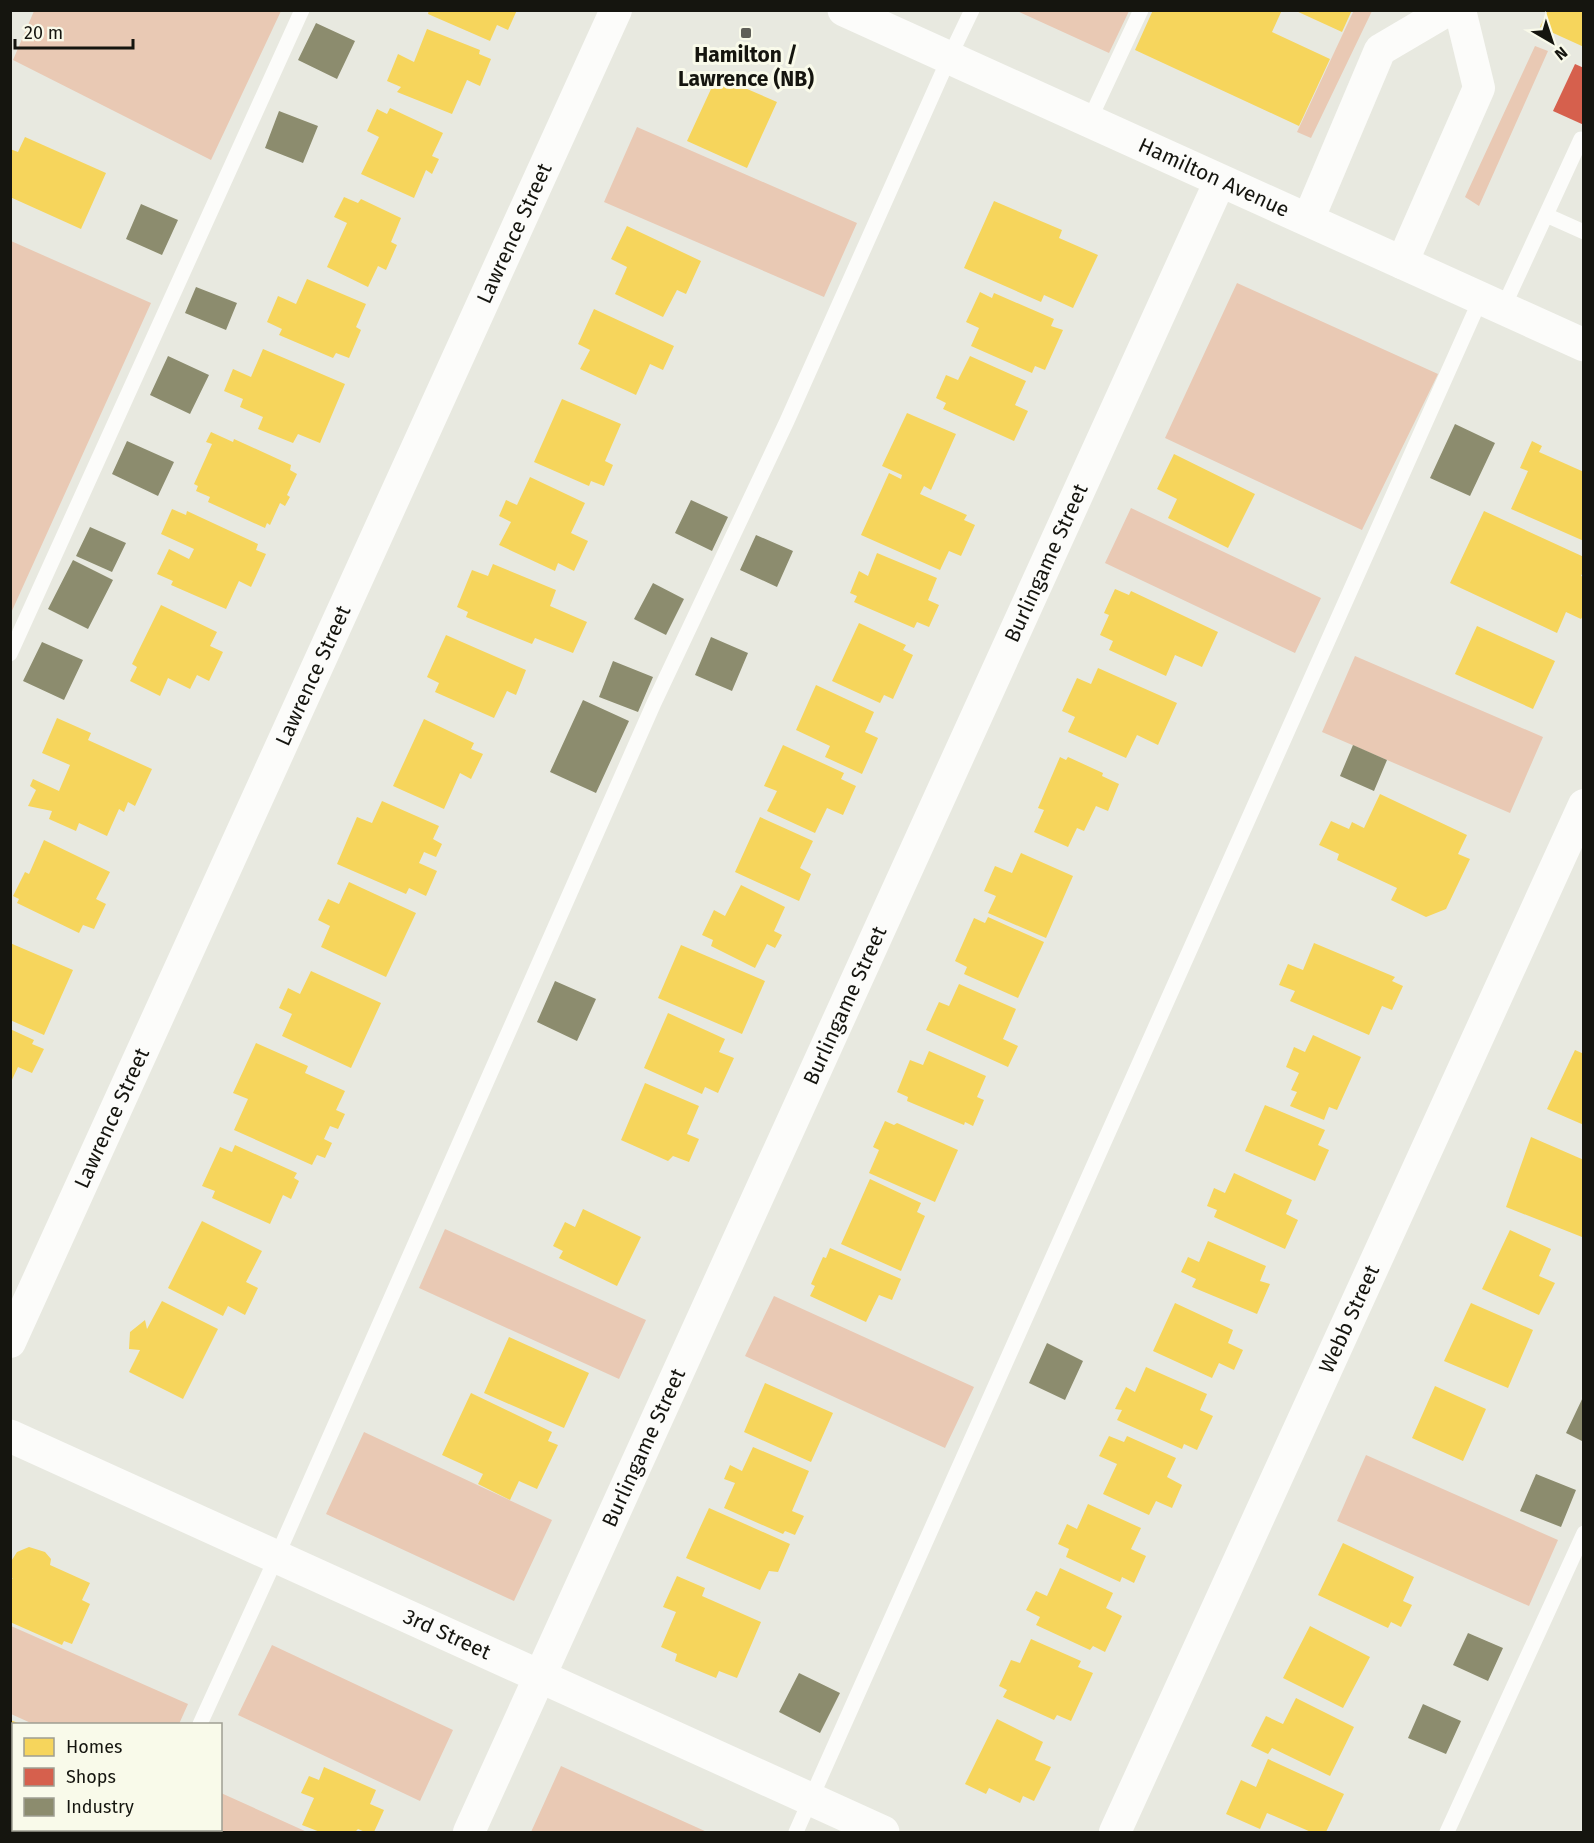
<svg xmlns="http://www.w3.org/2000/svg" width="1594" height="1843" viewBox="0 0 1594 1843" font-family="'Fira Sans',sans-serif">
<style>
.green{fill:#e9c9b4}
.homes{fill:#f6d55c}
.shops{fill:#d6604d}
.industry{fill:#8c8c6e}
.lines{fill:none;stroke-linecap:round;stroke-linejoin:round}
.service{stroke:#fcfcfa;stroke-width:15}
.minor{stroke:#fcfcfa;stroke-width:32}
.tertiary{stroke:#fcfcfa;stroke-width:33}
.secondary{stroke:#fcfcfa;stroke-width:33}
.poi-dot{fill:#5f5f58;stroke:#f9faea;stroke-width:2}
.labels{text-anchor:middle;stroke-width:6;stroke-linejoin:round;paint-order:stroke}
.poi-label{font-size:21px;font-weight:bold;fill:#15150f;stroke:#f9faea}
.street-label{font-size:21px;fill:#15150f;stroke:#f9faea}
</style>
<rect width="100%" height="100%" fill="#e8e9e0"/>
<path class="green" d="M 1354,10 L 1372,11 L 1311,138 L 1297,132 Z
M 34,11 L 34,10 L 281,11 L 211,160 L 13,60 Z
M 1017,11 L 1129,11 L 1109,53 Z
M 1535,46 L 1548,51 L 1479,206 L 1465,197 Z
M 637,127 L 857,223 L 824,297 L 604,202 Z
M 11,241 L 151,303 L 11,613 Z
M 1237,283 L 1438,374 L 1362,530 L 1165,438 Z
M 1131,508 L 1321,598 L 1295,653 L 1105,563 Z
M 1355,656 L 1543,737 L 1510,813 L 1322,732 Z
M 445,1229 L 646,1320 L 619,1379 L 419,1288 Z
M 774,1296 L 974,1387 L 945,1448 L 745,1356 Z
M 364,1432 L 552,1520 L 514,1601 L 326,1514 Z
M 1366,1455 L 1558,1540 L 1529,1606 L 1337,1521 Z
M 11,1626 L 188,1704 L 179,1724 L 33,1724 L 11,1714 Z
M 272,1645 L 453,1730 L 420,1801 L 238,1715 Z
M 561,1766 L 707,1832 L 531,1832 Z
M 221,1793 L 307,1832 L 185,1832 L 187,1830 L 220,1830 Z"/>
<path class="homes" d="M 429,10 L 517,10 L 508,30 L 497,25 L 490,41 L 428,14 Z
M 1153,10 L 1282,10 L 1272,32 L 1330,59 L 1299,126 L 1135,50 Z
M 1294,10 L 1352,10 L 1342,32 Z
M 1548,10 L 1584,10 L 1584,47 L 1540,27 Z
M 427,29 L 480,50 L 479,54 L 491,59 L 480,86 L 467,80 L 452,114 L 397,92 L 401,87 L 387,81 L 398,54 L 414,62 Z
M 717,76 L 777,102 L 747,168 L 687,141 Z
M 390,108 L 443,133 L 432,156 L 439,159 L 432,174 L 426,170 L 414,198 L 361,174 L 379,137 L 367,131 L 377,109 L 387,114 Z
M 25,137 L 106,173 L 81,229 L 10,197 L 10,149 L 18,152 Z
M 344,197 L 358,203 L 361,199 L 401,218 L 391,242 L 397,245 L 386,270 L 378,266 L 368,287 L 327,267 L 347,223 L 334,217 Z
M 994,201 L 1062,230 L 1059,238 L 1098,255 L 1073,308 L 1044,295 L 1041,302 L 964,268 Z
M 627,226 L 701,261 L 686,294 L 677,290 L 663,317 L 615,294 L 627,267 L 611,259 Z
M 307,279 L 366,304 L 356,327 L 361,330 L 349,358 L 336,353 L 333,358 L 279,335 L 282,329 L 267,322 L 278,296 L 296,304 Z
M 980,292 L 992,298 L 994,293 L 1054,319 L 1051,326 L 1063,330 L 1045,370 L 1035,366 L 1032,373 L 971,346 L 979,328 L 966,322 Z
M 594,309 L 674,346 L 663,370 L 650,364 L 636,395 L 580,369 L 590,350 L 578,344 Z
M 263,349 L 345,384 L 320,443 L 298,434 L 293,443 L 258,429 L 263,417 L 240,407 L 243,399 L 224,391 L 233,369 L 251,377 Z
M 970,356 L 1026,381 L 1015,405 L 1028,411 L 1014,441 L 943,409 L 946,403 L 936,398 L 946,375 L 958,380 Z
M 562,399 L 621,424 L 605,461 L 613,465 L 604,486 L 591,481 L 589,486 L 534,462 Z
M 907,413 L 956,434 L 931,490 L 924,486 L 920,494 L 967,515 L 964,520 L 975,525 L 961,556 L 949,551 L 940,570 L 861,535 L 889,473 L 901,479 L 902,475 L 882,466 Z
M 211,432 L 233,442 L 234,439 L 291,465 L 290,470 L 297,474 L 287,495 L 290,497 L 285,506 L 280,503 L 270,525 L 267,523 L 265,528 L 208,502 L 210,497 L 196,491 L 198,486 L 194,484 L 212,444 L 206,442 Z
M 1532,441 L 1542,446 L 1539,452 L 1584,472 L 1584,541 L 1511,509 L 1528,471 L 1520,468 Z
M 1174,454 L 1255,494 L 1228,548 L 1168,518 L 1177,499 L 1157,489 Z
M 530,477 L 585,503 L 571,533 L 588,541 L 574,571 L 558,563 L 555,571 L 499,545 L 511,522 L 499,516 L 506,500 L 517,505 Z
M 172,509 L 186,515 L 187,511 L 258,544 L 256,550 L 266,554 L 251,587 L 239,581 L 226,609 L 171,585 L 173,581 L 157,574 L 169,549 L 189,559 L 194,549 L 161,534 Z
M 1484,511 L 1584,557 L 1584,570 L 1581,576 L 1584,577 L 1584,614 L 1581,619 L 1566,612 L 1557,633 L 1450,583 Z
M 877,553 L 937,578 L 928,600 L 939,605 L 929,627 L 917,622 L 914,628 L 854,602 L 857,596 L 850,593 L 859,571 L 868,576 Z
M 493,564 L 556,590 L 550,606 L 587,622 L 573,653 L 535,638 L 532,644 L 466,617 L 468,612 L 457,607 L 472,570 L 488,576 Z
M 1115,589 L 1129,595 L 1131,591 L 1218,632 L 1202,667 L 1175,655 L 1166,676 L 1109,650 L 1113,641 L 1100,635 L 1109,615 L 1104,613 Z
M 161,605 L 217,632 L 210,646 L 223,652 L 209,681 L 197,675 L 190,689 L 168,678 L 160,696 L 130,681 L 137,667 L 132,664 Z
M 859,623 L 906,645 L 903,650 L 913,655 L 893,699 L 884,695 L 880,703 L 832,681 Z
M 1477,626 L 1555,661 L 1533,709 L 1455,674 Z
M 446,635 L 526,670 L 516,695 L 507,691 L 494,718 L 435,692 L 439,683 L 427,677 Z
M 1098,668 L 1177,703 L 1158,745 L 1137,735 L 1126,758 L 1068,732 L 1075,717 L 1062,711 L 1077,678 L 1091,684 Z
M 816,685 L 874,712 L 865,732 L 878,738 L 862,774 L 825,757 L 830,746 L 796,730 Z
M 57,718 L 91,733 L 88,740 L 152,769 L 135,806 L 128,802 L 124,812 L 119,809 L 107,836 L 79,823 L 76,831 L 49,819 L 52,811 L 28,806 L 36,790 L 30,786 L 33,779 L 59,791 L 70,765 L 42,753 Z
M 424,719 L 474,743 L 471,749 L 483,754 L 471,779 L 460,773 L 444,809 L 393,786 Z
M 783,745 L 844,773 L 841,779 L 856,786 L 843,815 L 827,808 L 815,833 L 767,811 L 777,791 L 764,786 Z
M 1060,757 L 1066,760 L 1068,757 L 1103,773 L 1102,776 L 1119,784 L 1108,811 L 1096,806 L 1084,831 L 1077,828 L 1068,847 L 1034,832 L 1044,810 L 1038,808 Z
M 1380,794 L 1467,835 L 1458,854 L 1470,859 L 1446,909 L 1426,917 L 1391,900 L 1397,888 L 1337,860 L 1339,854 L 1319,845 L 1331,821 L 1349,829 L 1352,822 L 1364,828 Z
M 382,801 L 439,826 L 433,839 L 442,844 L 436,857 L 424,852 L 419,863 L 437,871 L 426,896 L 409,888 L 406,894 L 337,864 L 357,817 L 372,823 Z
M 760,817 L 813,841 L 800,868 L 811,874 L 799,901 L 735,872 Z
M 44,840 L 110,872 L 96,899 L 106,904 L 94,929 L 83,925 L 79,933 L 17,903 L 19,899 L 13,896 L 25,872 L 29,874 Z
M 1021,853 L 1073,876 L 1046,938 L 988,913 L 996,896 L 984,891 L 995,866 L 1012,873 Z
M 349,882 L 416,913 L 386,977 L 321,947 L 330,926 L 318,920 L 328,899 L 339,904 Z
M 741,885 L 785,907 L 774,931 L 782,935 L 775,948 L 767,944 L 755,968 L 711,946 L 713,940 L 702,935 L 714,910 L 725,916 Z
M 988,917 L 1044,942 L 1018,998 L 964,974 L 967,967 L 955,961 L 974,918 L 985,923 Z
M 10,943 L 73,970 L 44,1035 L 10,1020 Z
M 1314,943 L 1395,977 L 1392,981 L 1403,986 L 1392,1010 L 1382,1006 L 1369,1035 L 1290,1001 L 1295,991 L 1279,985 L 1288,964 L 1303,970 Z
M 681,945 L 765,981 L 742,1034 L 658,998 Z
M 311,971 L 381,1003 L 351,1068 L 282,1036 L 292,1014 L 279,1008 L 288,988 L 300,994 Z
M 959,984 L 1016,1009 L 1003,1039 L 1018,1046 L 1008,1067 L 926,1030 L 939,1002 L 949,1006 Z
M 668,1013 L 725,1039 L 719,1052 L 734,1058 L 718,1093 L 705,1087 L 702,1094 L 644,1068 Z
M 10,1029 L 34,1040 L 32,1044 L 44,1049 L 32,1073 L 18,1067 L 10,1084 Z
M 1313,1035 L 1361,1057 L 1337,1110 L 1329,1107 L 1324,1120 L 1290,1106 L 1297,1092 L 1291,1090 L 1299,1073 L 1286,1067 L 1294,1047 L 1305,1052 Z
M 256,1043 L 308,1066 L 305,1073 L 345,1091 L 336,1110 L 345,1114 L 338,1129 L 330,1126 L 324,1139 L 332,1143 L 325,1158 L 317,1155 L 312,1165 L 234,1130 L 248,1099 L 233,1093 Z
M 1575,1050 L 1584,1054 L 1584,1125 L 1547,1109 Z
M 929,1051 L 986,1076 L 977,1097 L 984,1100 L 973,1126 L 965,1122 L 964,1125 L 907,1101 L 908,1097 L 897,1092 L 910,1060 L 923,1065 Z
M 645,1083 L 699,1106 L 687,1134 L 699,1139 L 689,1162 L 673,1156 L 668,1161 L 621,1140 Z
M 1265,1105 L 1325,1130 L 1318,1145 L 1329,1150 L 1315,1181 L 1245,1151 Z
M 885,1121 L 894,1125 L 897,1123 L 958,1150 L 935,1202 L 869,1173 L 879,1150 L 873,1147 Z
M 1531,1137 L 1584,1160 L 1584,1232 L 1582,1237 L 1506,1207 Z
M 235,1145 L 297,1173 L 294,1178 L 299,1181 L 291,1199 L 283,1195 L 270,1224 L 212,1198 L 215,1191 L 202,1186 L 220,1147 L 232,1152 Z
M 1234,1173 L 1292,1200 L 1286,1214 L 1298,1220 L 1285,1249 L 1214,1217 L 1217,1210 L 1207,1206 L 1214,1188 L 1225,1193 Z
M 870,1179 L 921,1203 L 917,1212 L 925,1216 L 901,1271 L 841,1244 Z
M 583,1209 L 641,1237 L 617,1286 L 559,1258 L 563,1251 L 553,1246 L 565,1222 L 575,1227 Z
M 202,1221 L 262,1251 L 246,1282 L 258,1288 L 245,1315 L 228,1306 L 223,1316 L 168,1288 Z
M 1510,1230 L 1551,1249 L 1539,1276 L 1555,1283 L 1539,1315 L 1482,1289 Z
M 1208,1241 L 1266,1266 L 1260,1281 L 1270,1284 L 1257,1314 L 1192,1287 L 1196,1279 L 1181,1272 L 1188,1257 L 1199,1262 Z
M 830,1248 L 901,1279 L 892,1300 L 879,1295 L 866,1322 L 810,1296 L 815,1286 L 811,1284 L 823,1257 L 826,1258 Z
M 162,1301 L 218,1329 L 183,1399 L 129,1372 L 140,1350 L 129,1349 L 130,1332 L 145,1320 L 147,1329 Z
M 1175,1303 L 1233,1330 L 1228,1343 L 1243,1350 L 1234,1370 L 1219,1363 L 1212,1378 L 1153,1351 Z
M 1471,1303 L 1533,1330 L 1508,1388 L 1444,1361 Z
M 509,1337 L 589,1373 L 564,1428 L 484,1393 Z
M 1146,1367 L 1207,1394 L 1200,1410 L 1213,1416 L 1197,1450 L 1184,1444 L 1182,1449 L 1117,1420 L 1122,1410 L 1115,1409 L 1126,1387 L 1135,1392 Z
M 765,1383 L 833,1413 L 811,1462 L 744,1432 Z
M 1435,1386 L 1486,1409 L 1463,1461 L 1412,1438 Z
M 471,1393 L 552,1432 L 548,1441 L 558,1445 L 537,1489 L 519,1481 L 510,1500 L 478,1484 L 483,1474 L 442,1455 Z
M 1109,1436 L 1124,1442 L 1127,1436 L 1176,1458 L 1167,1477 L 1182,1485 L 1172,1508 L 1156,1501 L 1149,1515 L 1103,1494 L 1117,1464 L 1099,1456 Z
M 753,1447 L 809,1471 L 792,1511 L 804,1516 L 795,1535 L 785,1531 L 783,1534 L 724,1508 L 735,1483 L 724,1479 L 730,1465 L 742,1471 Z
M 1088,1504 L 1141,1528 L 1131,1549 L 1146,1556 L 1134,1583 L 1122,1577 L 1120,1582 L 1066,1557 L 1069,1549 L 1058,1544 L 1067,1524 L 1077,1529 Z
M 709,1508 L 790,1544 L 778,1572 L 769,1571 L 760,1590 L 686,1558 Z
M 1343,1543 L 1414,1577 L 1403,1601 L 1412,1605 L 1401,1627 L 1391,1622 L 1388,1628 L 1318,1595 Z
M 29,1547 L 45,1552 L 51,1559 L 50,1565 L 90,1583 L 82,1600 L 90,1604 L 72,1644 L 64,1641 L 62,1645 L 10,1622 L 10,1578 L 13,1579 L 10,1575 L 10,1563 L 17,1552 Z
M 1060,1568 L 1113,1593 L 1106,1608 L 1122,1616 L 1105,1652 L 1093,1646 L 1090,1650 L 1036,1625 L 1040,1617 L 1026,1610 L 1036,1591 L 1047,1596 Z
M 677,1576 L 705,1588 L 702,1596 L 761,1622 L 737,1678 L 719,1671 L 716,1678 L 675,1661 L 677,1654 L 661,1647 L 676,1612 L 663,1607 Z
M 1310,1626 L 1370,1657 L 1343,1708 L 1283,1678 Z
M 1031,1639 L 1081,1661 L 1078,1667 L 1093,1673 L 1071,1721 L 1057,1715 L 1054,1720 L 1003,1697 L 1007,1690 L 999,1686 L 1011,1660 L 1020,1663 Z
M 1296,1698 L 1354,1727 L 1330,1776 L 1272,1748 L 1268,1754 L 1251,1746 L 1266,1716 L 1283,1724 Z
M 997,1719 L 1043,1742 L 1035,1760 L 1051,1767 L 1034,1801 L 1023,1796 L 1020,1803 L 989,1788 L 986,1794 L 965,1784 Z
M 10,1720 L 21,1724 L 14,1724 L 14,1780 L 10,1787 Z
M 1268,1759 L 1344,1794 L 1326,1832 L 1311,1832 L 1267,1813 L 1260,1829 L 1226,1814 L 1241,1780 L 1256,1787 Z
M 324,1767 L 376,1790 L 370,1804 L 384,1810 L 374,1832 L 365,1832 L 358,1829 L 355,1832 L 320,1832 L 302,1825 L 314,1798 L 301,1793 L 309,1776 L 319,1780 Z"/>
<path class="shops" d="M 1575,64 L 1584,68 L 1584,125 L 1553,111 Z"/>
<path class="industry" d="M 316,23 L 355,41 L 337,79 L 298,60 Z
M 279,111 L 318,126 L 303,163 L 265,148 Z
M 141,204 L 178,220 L 162,255 L 126,239 Z
M 196,287 L 237,303 L 226,330 L 185,313 Z
M 168,356 L 209,375 L 190,414 L 150,395 Z
M 1455,424 L 1495,443 L 1470,496 L 1430,478 Z
M 127,441 L 174,462 L 158,496 L 112,474 Z
M 691,500 L 728,517 L 712,551 L 675,533 Z
M 90,527 L 126,543 L 112,572 L 76,556 Z
M 756,535 L 793,551 L 777,587 L 740,570 Z
M 73,560 L 113,580 L 88,629 L 48,609 Z
M 653,583 L 684,599 L 666,635 L 634,619 Z
M 711,637 L 748,653 L 732,691 L 695,675 Z
M 42,642 L 83,660 L 64,700 L 23,681 Z
M 613,661 L 653,677 L 638,712 L 599,697 Z
M 583,700 L 629,721 L 596,793 L 550,772 Z
M 1353,745 L 1387,760 L 1374,791 L 1340,776 Z
M 555,981 L 596,999 L 577,1041 L 537,1022 Z
M 1047,1343 L 1083,1361 L 1065,1400 L 1029,1383 Z
M 1584,1395 L 1584,1442 L 1566,1433 Z
M 1536,1474 L 1576,1490 L 1561,1527 L 1520,1511 Z
M 1468,1633 L 1503,1648 L 1488,1681 L 1453,1665 Z
M 799,1673 L 840,1693 L 820,1733 L 779,1712 Z
M 1423,1704 L 1461,1721 L 1446,1754 L 1408,1738 Z"/>
<g class="lines">
<path class="service" d="M 1089,121 L 1141,10
M 1546,215 L 1584,232
M 1503,308 L 1581,139 L 1584,140
M 10,654 L 302,10
M 200,1724 L 277,1556 L 654,703 L 787,421 L 949,58 L 972,10
M 151,1832 L 152,1830
M 796,1832 L 1481,298
M 1447,1832 L 1584,1533"/>
<g class="minor">
<path d="M 1308,220 L 1380,50 L 1448,10"/>
<path d="M 1402,263 L 1479,88 L 1460,10"/>
<path id="s1" d="M 10,1342 L 616,10"/>
<path id="s2" d="M 469,1832 L 1220,181"/>
<path id="s3" d="M 1115,1832 L 1584,805"/>
</g>
<path class="tertiary" id="s4" d="M 10,1436 L 883,1832"/>
<path class="secondary" id="s5" d="M 844,10 L 1584,345"/>
</g>
<rect class="poi-dot" x="740" y="27" width="12" height="12" rx="3"/>
<g class="labels">
<g class="poi-label">
<text x="746" y="62">Hamilton /<tspan x="746" dy="24">Lawrence (NB)</tspan></text>
</g>
<g class="street-label">
<text dy="7" stroke="none"><textPath href="#s5" startOffset="406">Hamilton Avenue</textPath></text>
<text dy="7" stroke="none"><textPath href="#s1" startOffset="1218">Lawrence Street</textPath></text>
<text dy="7" stroke="none"><textPath href="#s2" startOffset="1394">Burlingame Street</textPath></text>
<text dy="7" stroke="none"><textPath href="#s1" startOffset="732">Lawrence Street</textPath></text>
<text dy="7" stroke="none"><textPath href="#s2" startOffset="908">Burlingame Street</textPath></text>
<text dy="7" stroke="none"><textPath href="#s1" startOffset="246">Lawrence Street</textPath></text>
<text dy="7" stroke="none"><textPath href="#s3" startOffset="564">Webb Street</textPath></text>
<text dy="7" stroke="none"><textPath href="#s2" startOffset="422">Burlingame Street</textPath></text>
<text dy="7" stroke="none"><textPath href="#s4" startOffset="480">3rd Street</textPath></text>
</g>
</g>
<rect width="1594" height="1843" fill="none" stroke="#15150f" stroke-width="24"/>
<rect x="12" y="1723" width="210" height="108" fill="#f9faea" stroke="#9e9e92" stroke-width="1.5"/>
<rect x="24" y="1738" width="30" height="18" fill="#f6d55c" stroke="#9e9e92" stroke-width="1.5"/>
<text x="66" y="1753" font-size="18" fill="#15150f">Homes</text>
<rect x="24" y="1768" width="30" height="18" fill="#d6604d" stroke="#9e9e92" stroke-width="1.5"/>
<text x="66" y="1783" font-size="18" fill="#15150f">Shops</text>
<rect x="24" y="1798" width="30" height="18" fill="#8c8c6e" stroke="#9e9e92" stroke-width="1.5"/>
<text x="66" y="1813" font-size="18" fill="#15150f">Industry</text>
<g transform="translate(1552 42) rotate(141)" stroke="#f9faea" stroke-width="4.5" paint-order="stroke">
<path d="M0-4.5L10 22L0 15L-10 22Z" fill="#15150f"/>
<text y="-9" font-size="16" font-weight="bold" text-anchor="middle" fill="#15150f">N</text>
</g>
<path d="M15 39v9h118v-9" fill="none" stroke="#15150f" stroke-width="3"/>
<text x="24" y="39" font-size="18" fill="#15150f" stroke="#f9faea" stroke-width="4.5" paint-order="stroke">20 m</text>
</svg>
